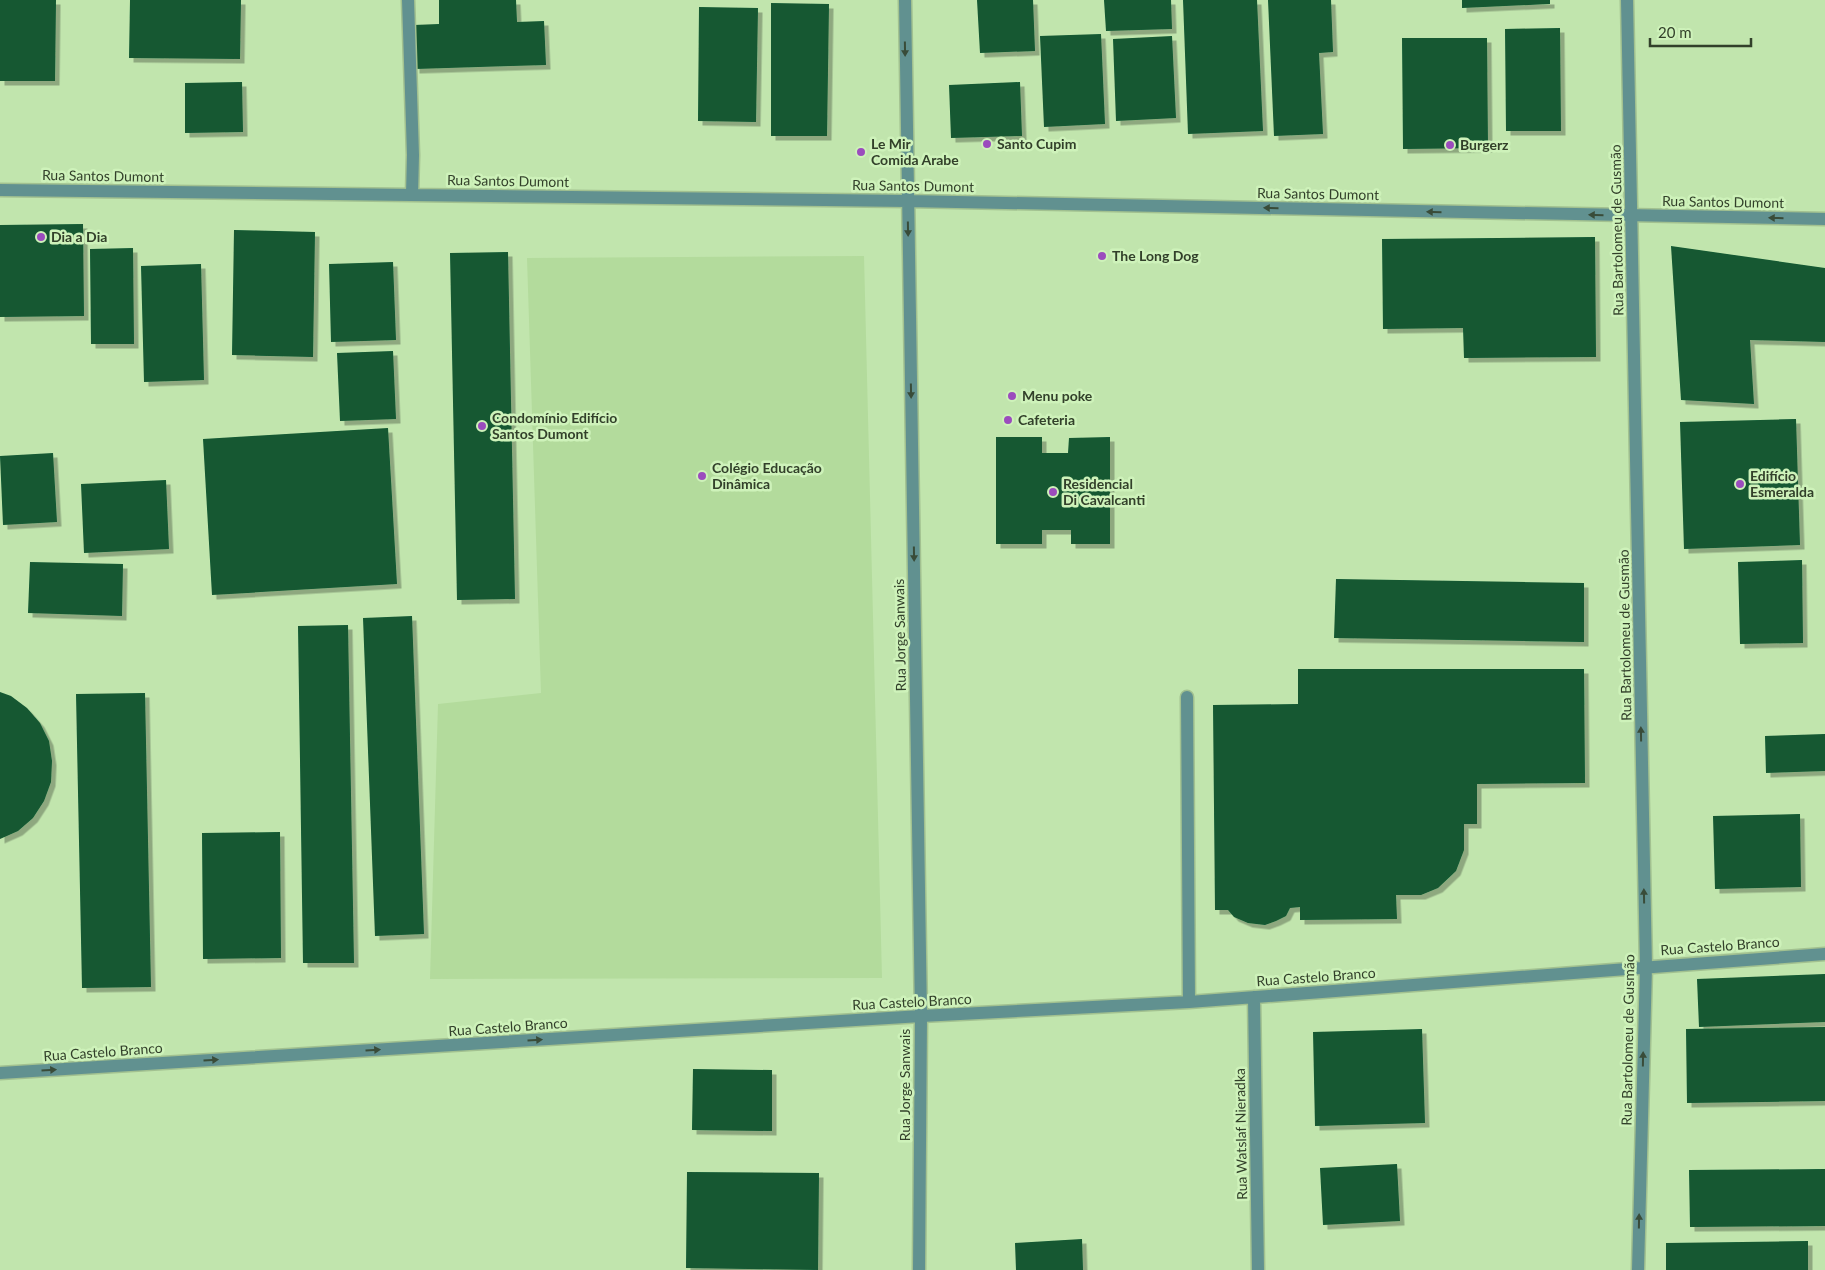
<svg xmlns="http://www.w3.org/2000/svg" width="1825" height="1270" viewBox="0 0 1825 1270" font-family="Lato,sans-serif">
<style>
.built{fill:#b3db9c}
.building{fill:#135832;filter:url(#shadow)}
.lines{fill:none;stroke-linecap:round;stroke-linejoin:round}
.minor-casing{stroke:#a2c190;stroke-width:15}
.minor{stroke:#619190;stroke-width:12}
.oneway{fill:#394c39}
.poi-dot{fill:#9b4cbd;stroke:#cef2ba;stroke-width:2}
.labels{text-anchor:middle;stroke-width:5;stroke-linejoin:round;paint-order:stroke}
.poi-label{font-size:14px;font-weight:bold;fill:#32402a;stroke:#cef2ba;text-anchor:start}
.street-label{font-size:14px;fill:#32402a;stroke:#cef2ba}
</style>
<defs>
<filter id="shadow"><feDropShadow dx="4.5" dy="4.5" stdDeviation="0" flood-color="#0004"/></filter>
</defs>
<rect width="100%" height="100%" fill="#c1e5ad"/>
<path class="built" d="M 864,256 L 882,978 L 430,979 L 438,704 L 541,693 L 527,258 Z"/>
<path class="building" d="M 0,0 L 56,0 L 55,81 L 0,81 Z
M 130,0 L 241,0 L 240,59 L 129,58 Z
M 439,0 L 516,0 L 517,22 L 544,21 L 546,65 L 415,69 L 414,25 L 439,24 Z
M 977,0 L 1033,0 L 1035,51 L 980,53 Z
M 1104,0 L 1171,0 L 1172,29 L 1106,31 Z
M 1183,0 L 1257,0 L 1263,131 L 1188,134 Z
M 1268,0 L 1331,0 L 1333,52 L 1319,53 L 1323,134 L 1274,136 Z
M 1462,0 L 1550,0 L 1550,4 L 1462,8 Z
M 771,3 L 829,4 L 827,136 L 771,136 Z
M 699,7 L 758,8 L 756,122 L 698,121 Z
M 1560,28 L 1561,131 L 1506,131 L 1505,29 Z
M 1101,34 L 1105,124 L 1044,127 L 1040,36 Z
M 1172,36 L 1176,118 L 1116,121 L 1113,39 Z
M 1402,38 L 1487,38 L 1488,148 L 1403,149 Z
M 242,82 L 243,132 L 185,133 L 185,83 Z
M 1020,82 L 1022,136 L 951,138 L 949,85 Z
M 83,224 L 84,316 L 0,317 L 0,225 Z
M 234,230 L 315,232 L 313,357 L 232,355 Z
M 1595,237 L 1596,357 L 1464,358 L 1463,328 L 1383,329 L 1382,239 Z
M 1671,246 L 1825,268 L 1825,342 L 1750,340 L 1754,404 L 1681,400 Z
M 133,248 L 134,344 L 91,344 L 90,249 Z
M 508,252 L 515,599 L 457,600 L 450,253 Z
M 393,262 L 396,340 L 331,342 L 329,264 Z
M 201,264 L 204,380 L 144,382 L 141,266 Z
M 393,351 L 396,419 L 340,421 L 337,353 Z
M 1796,419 L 1800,545 L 1684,549 L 1680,422 Z
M 388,428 L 397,584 L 212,595 L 203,439 Z
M 996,437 L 1042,437 L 1042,453 L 1068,453 L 1069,438 L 1110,437 L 1110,544 L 1071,544 L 1071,530 L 1042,530 L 1042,544 L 996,544 Z
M 53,453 L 57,522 L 3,525 L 0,456 Z
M 166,480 L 169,549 L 84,553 L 81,484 Z
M 1802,560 L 1803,643 L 1740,644 L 1738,562 Z
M 30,562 L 123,564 L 122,616 L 28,613 Z
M 1336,579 L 1584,583 L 1584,642 L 1334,638 Z
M 412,616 L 424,934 L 375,936 L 363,618 Z
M 348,625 L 354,963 L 303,963 L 298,626 Z
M 1298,669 L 1584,669 L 1585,783 L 1477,784 L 1477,824 L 1464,824 L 1464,850 L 1456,871 L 1438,888 L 1421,895 L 1396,895 L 1397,919 L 1300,920 L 1300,907 L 1290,908 L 1286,916 L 1276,921 L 1265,925 L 1248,923 L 1234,917 L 1228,910 L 1215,910 L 1213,705 L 1298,704 Z
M 0,692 L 11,696 L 27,708 L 40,723 L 49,741 L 52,761 L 51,782 L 44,801 L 33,818 L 18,831 L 0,839 Z
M 145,693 L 151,987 L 82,988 L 76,694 Z
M 1825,734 L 1825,771 L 1766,773 L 1765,736 Z
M 1800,814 L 1801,887 L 1715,889 L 1713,816 Z
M 280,832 L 281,958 L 203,959 L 202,833 Z
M 1825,974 L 1825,1022 L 1699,1027 L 1697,979 Z
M 1825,1027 L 1825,1101 L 1687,1103 L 1686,1029 Z
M 1422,1029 L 1425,1123 L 1315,1126 L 1313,1032 Z
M 693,1069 L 772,1070 L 772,1131 L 692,1130 Z
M 1397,1164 L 1400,1221 L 1323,1225 L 1320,1168 Z
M 1825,1169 L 1825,1226 L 1690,1227 L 1689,1170 Z
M 687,1172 L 819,1173 L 818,1270 L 686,1268 Z
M 1082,1239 L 1083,1270 L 1016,1270 L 1015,1243 Z
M 1808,1241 L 1808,1270 L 1666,1270 L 1666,1243 Z"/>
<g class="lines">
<g class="minor-casing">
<path id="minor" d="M 408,0 L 413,155 L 412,195
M 905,0 L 921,1016 L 919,1270
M 1627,0 L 1646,967 L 1638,1270
M 0,190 L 908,201 L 1825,219
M 1187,697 L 1189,1002
M 1254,997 L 1258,1270
M 0,1073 L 921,1016 L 1189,1002 L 1825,954"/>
</g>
<use href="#minor" class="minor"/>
</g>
<defs><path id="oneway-solid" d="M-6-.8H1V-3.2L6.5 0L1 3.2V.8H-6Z" transform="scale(1.25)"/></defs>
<g class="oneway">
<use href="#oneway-solid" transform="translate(905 49) rotate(89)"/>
<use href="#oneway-solid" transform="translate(1271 208) rotate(-179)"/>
<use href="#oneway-solid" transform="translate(1434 212) rotate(-179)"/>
<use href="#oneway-solid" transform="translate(1596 215) rotate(-179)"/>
<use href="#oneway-solid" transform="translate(1776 218) rotate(-179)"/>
<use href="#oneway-solid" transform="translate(908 229) rotate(89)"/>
<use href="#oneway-solid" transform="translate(911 391) rotate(89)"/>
<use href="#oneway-solid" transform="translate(914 554) rotate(89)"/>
<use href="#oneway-solid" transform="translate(1641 734) rotate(-91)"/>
<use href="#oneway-solid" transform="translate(1644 896) rotate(-91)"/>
<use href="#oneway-solid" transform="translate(535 1040) rotate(-4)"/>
<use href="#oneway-solid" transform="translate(373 1050) rotate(-4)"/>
<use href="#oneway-solid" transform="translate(1643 1059) rotate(-89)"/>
<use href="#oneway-solid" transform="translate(211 1060) rotate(-4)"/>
<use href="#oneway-solid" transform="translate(49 1070) rotate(-4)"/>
<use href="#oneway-solid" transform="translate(1639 1221) rotate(-89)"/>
</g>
<g class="poi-dot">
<circle cx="987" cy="144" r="5"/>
<circle cx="1450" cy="145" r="5"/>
<circle cx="861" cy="152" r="5"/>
<circle cx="41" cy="237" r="5"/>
<circle cx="1102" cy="256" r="5"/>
<circle cx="1012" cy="396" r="5"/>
<circle cx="1008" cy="420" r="5"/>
<circle cx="482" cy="426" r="5"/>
<circle cx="702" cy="476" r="5"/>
<circle cx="1740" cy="484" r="5"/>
<circle cx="1053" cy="492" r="5"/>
</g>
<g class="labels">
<g class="poi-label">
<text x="871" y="149">Le Mir<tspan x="871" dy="16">Comida Arabe</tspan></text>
<text x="997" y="149">Santo Cupim</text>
<text x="1460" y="150">Burgerz</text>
<text x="51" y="242">Dia a Dia</text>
<text x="1112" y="261">The Long Dog</text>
<text x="1022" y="401">Menu poke</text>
<text x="492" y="423">Condomínio Edifício<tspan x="492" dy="16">Santos Dumont</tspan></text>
<text x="1018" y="425">Cafeteria</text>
<text x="712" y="473">Colégio Educação<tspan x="712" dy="16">Dinâmica</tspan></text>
<text x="1750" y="481">Edifício<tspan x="1750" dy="16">Esmeralda</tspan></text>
<text x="1063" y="489">Residencial<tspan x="1063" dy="16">Di Cavalcanti</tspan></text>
</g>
<g class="street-label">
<text transform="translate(103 176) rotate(1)" y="5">Rua Santos Dumont</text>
<text transform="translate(508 181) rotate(1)" y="5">Rua Santos Dumont</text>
<text transform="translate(913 186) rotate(1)" y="5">Rua Santos Dumont</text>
<text transform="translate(1318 194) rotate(1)" y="5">Rua Santos Dumont</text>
<text transform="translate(1723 202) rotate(1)" y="5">Rua Santos Dumont</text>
<text transform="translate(1617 230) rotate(-91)" y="5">Rua Bartolomeu de Gusmão</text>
<text transform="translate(900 635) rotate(-91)" y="5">Rua Jorge Sanwais</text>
<text transform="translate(1625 635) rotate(-91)" y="5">Rua Bartolomeu de Gusmão</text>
<text transform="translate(1720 946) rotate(-4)" y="5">Rua Castelo Branco</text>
<text transform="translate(1316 977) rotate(-4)" y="5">Rua Castelo Branco</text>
<text transform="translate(912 1002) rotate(-3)" y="5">Rua Castelo Branco</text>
<text transform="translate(508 1027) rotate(-4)" y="5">Rua Castelo Branco</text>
<text transform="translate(1628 1040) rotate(-89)" y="5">Rua Bartolomeu de Gusmão</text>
<text transform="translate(103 1052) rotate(-4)" y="5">Rua Castelo Branco</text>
<text transform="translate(905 1085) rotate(-90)" y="5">Rua Jorge Sanwais</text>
<text transform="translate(1241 1134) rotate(-91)" y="5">Rua Watslaf Nieradka</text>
</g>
</g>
<path d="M1650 38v8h101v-8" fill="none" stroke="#32402a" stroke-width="2.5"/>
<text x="1658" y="38" font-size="15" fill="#32402a" stroke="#cef2ba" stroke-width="4" paint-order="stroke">20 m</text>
</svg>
